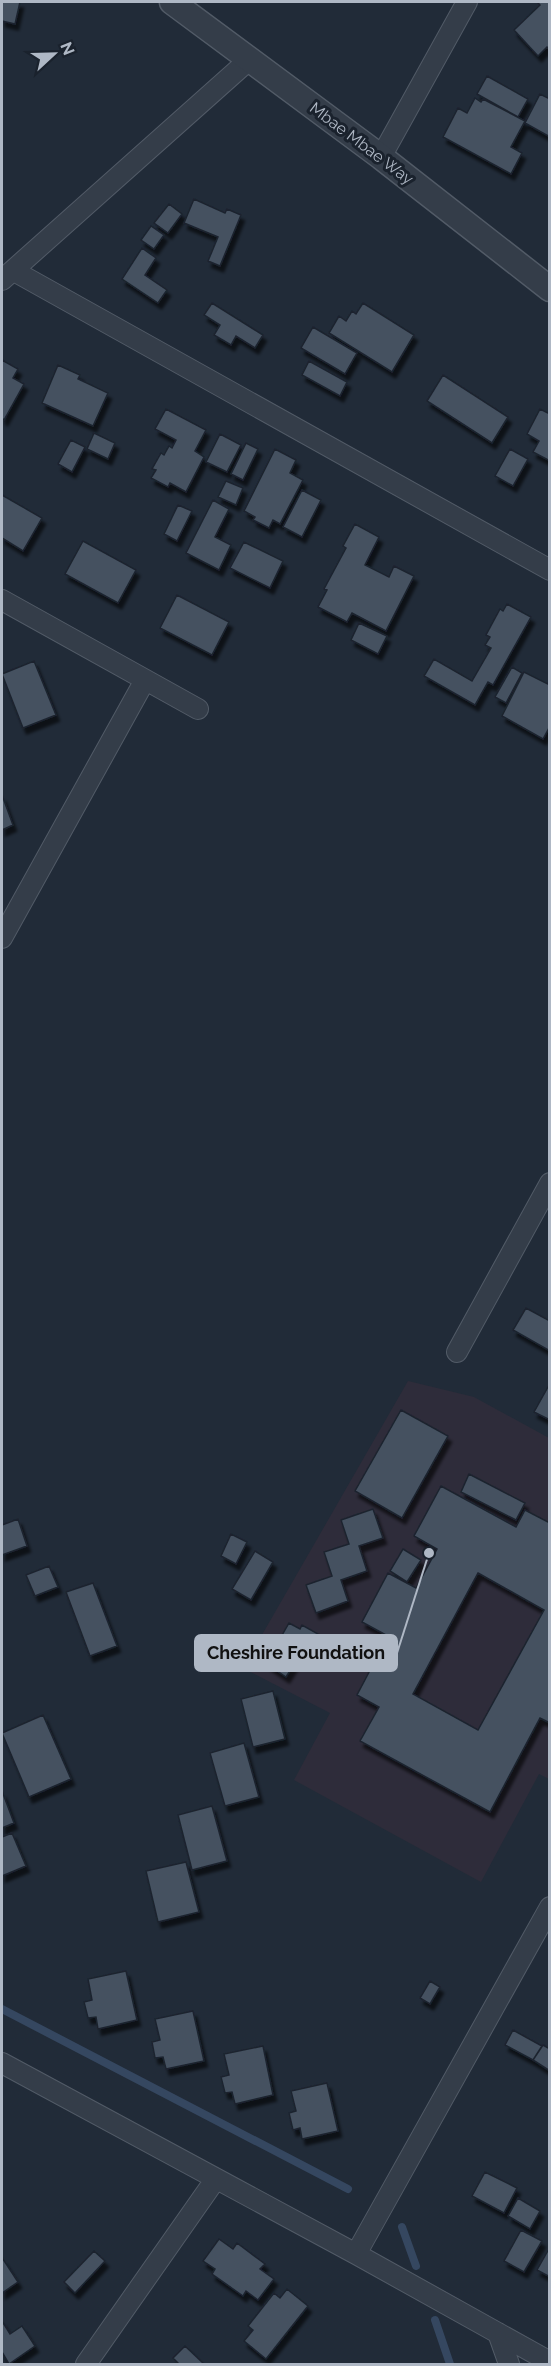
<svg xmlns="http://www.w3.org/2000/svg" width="551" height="2366" viewBox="0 0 551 2366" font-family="Raleway,sans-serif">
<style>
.medical{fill:#2e2c3a}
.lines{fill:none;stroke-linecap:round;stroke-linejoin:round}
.stream{stroke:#354760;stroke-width:8}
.building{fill:#445160;stroke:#1c242f;stroke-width:1.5;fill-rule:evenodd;filter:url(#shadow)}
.minor-casing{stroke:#525b67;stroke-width:22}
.tertiary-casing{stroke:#525b67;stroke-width:27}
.minor{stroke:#343d49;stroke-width:20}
.tertiary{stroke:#343d49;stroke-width:24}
.labels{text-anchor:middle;stroke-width:6;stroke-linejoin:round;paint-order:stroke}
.street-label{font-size:16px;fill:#afb8c5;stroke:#1a222d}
.leader{fill:none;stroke:#afb8c5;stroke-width:2}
.callout-dot{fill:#afb8c5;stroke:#1a222d;stroke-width:2}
.callout{fill:#afb8c5;stroke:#afb8c5;stroke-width:2}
.callout-label{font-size:18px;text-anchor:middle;font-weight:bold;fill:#111}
</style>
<defs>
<filter id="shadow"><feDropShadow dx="3.5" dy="6" stdDeviation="1.5" flood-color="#0009"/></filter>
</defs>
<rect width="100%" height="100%" fill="#212b38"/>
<path class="medical" d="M 408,1381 L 474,1397 L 549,1438 L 549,1779 L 539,1774 L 481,1882 L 294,1780 L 330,1713 L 243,1668 Z"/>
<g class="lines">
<path class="stream" d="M 2,2009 L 348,2189
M 402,2227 L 416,2266
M 435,2320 L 450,2364"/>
</g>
<path class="building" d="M 2,2 L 20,2 L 15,24 L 2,21 Z
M 537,2 L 550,2 L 550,50 L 547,47 L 538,56 L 514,30 L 540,5 Z
M 487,76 L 528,99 L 518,117 L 477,94 Z
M 540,94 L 550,99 L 550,137 L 525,123 Z
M 475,98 L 481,102 L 483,99 L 525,121 L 511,147 L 522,153 L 511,174 L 443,137 L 458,108 L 467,113 Z
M 194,199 L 225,213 L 227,209 L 241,215 L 220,266 L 208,261 L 218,237 L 184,223 Z
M 169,204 L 182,214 L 168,233 L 154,223 Z
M 151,226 L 164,235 L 154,249 L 141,240 Z
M 142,248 L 156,258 L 145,275 L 167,290 L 158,303 L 122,279 Z
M 212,303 L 263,335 L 255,348 L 236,336 L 231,345 L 214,335 L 220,325 L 204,315 Z
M 363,303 L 414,335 L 392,372 L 329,333 L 339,316 L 346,321 L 352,311 L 356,314 Z
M 313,327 L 357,353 L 345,374 L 301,348 Z
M 2,360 L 18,369 L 13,378 L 24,384 L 4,420 L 2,418 Z
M 309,361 L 347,382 L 340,396 L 302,375 Z
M 58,365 L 80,375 L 78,379 L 108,393 L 93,426 L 42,403 Z
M 443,375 L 508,417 L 492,443 L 427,401 Z
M 166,409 L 206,430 L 195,451 L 204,457 L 186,492 L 170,483 L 168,487 L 151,478 L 156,470 L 152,469 L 161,453 L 164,455 L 169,446 L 172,448 L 176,440 L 155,429 Z
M 540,409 L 550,414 L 550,461 L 533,452 L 539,441 L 527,434 Z
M 94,433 L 115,443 L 108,459 L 87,449 Z
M 220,434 L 241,445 L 227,472 L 206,462 Z
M 71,440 L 85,447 L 72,472 L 58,464 Z
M 246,443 L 258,449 L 243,480 L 231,474 Z
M 275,449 L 296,460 L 290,473 L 303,480 L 280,524 L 273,520 L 269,528 L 253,520 L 255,517 L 244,511 Z
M 510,449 L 528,459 L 513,486 L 495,476 Z
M 226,481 L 243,488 L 236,505 L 218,497 Z
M 302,490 L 321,500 L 302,537 L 283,527 Z
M 2,495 L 42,518 L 23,551 L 2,538 Z
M 213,500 L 229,509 L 215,537 L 231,545 L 219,570 L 186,553 Z
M 178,505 L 192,511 L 177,541 L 164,534 Z
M 355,524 L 379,537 L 365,565 L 389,577 L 394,566 L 414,576 L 386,631 L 352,613 L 347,622 L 318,607 L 327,590 L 324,589 L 346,548 L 343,546 Z
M 83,541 L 136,570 L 118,603 L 65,574 Z
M 244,542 L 283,561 L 270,588 L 230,568 Z
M 177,595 L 229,622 L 212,655 L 160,628 Z
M 507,604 L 531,617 L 493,685 L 488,682 L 475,705 L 424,676 L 434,659 L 472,681 L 491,648 L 485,645 L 490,637 L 486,635 L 500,609 L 503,611 Z
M 359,623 L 387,636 L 378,654 L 351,640 Z
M 34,661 L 56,715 L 23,728 L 2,674 Z
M 512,667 L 522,673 L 506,703 L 495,697 Z
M 524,672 L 550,685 L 550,726 L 543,739 L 502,716 Z
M 2,795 L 13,825 L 2,830 Z
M 526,1308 L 550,1321 L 550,1351 L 513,1330 Z
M 548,1387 L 550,1388 L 550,1420 L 534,1412 Z
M 401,1410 L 448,1436 L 402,1518 L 355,1491 Z
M 469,1474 L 525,1503 L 516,1520 L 461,1492 Z
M 441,1486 L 516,1527 L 525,1510 L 550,1523 L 550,1723 L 540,1718 L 490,1812 L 360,1741 L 379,1707 L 357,1695 L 388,1636 L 362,1622 L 388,1573 L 416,1588 L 437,1549 L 414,1536 ZM 478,1573 L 544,1610 L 478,1730 L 413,1694 Z
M 373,1509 L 383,1538 L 359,1546 L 367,1571 L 341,1580 L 348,1601 L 316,1613 L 306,1585 L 332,1576 L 324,1552 L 349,1544 L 341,1520 Z
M 18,1519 L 27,1546 L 2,1555 L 2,1525 Z
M 231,1534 L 247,1542 L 236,1564 L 221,1556 Z
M 403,1549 L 421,1560 L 407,1582 L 390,1571 Z
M 255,1551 L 273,1562 L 251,1600 L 232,1589 Z
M 49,1566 L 58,1587 L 35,1596 L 26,1575 Z
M 93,1583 L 117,1646 L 90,1656 L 66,1592 Z
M 289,1623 L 300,1629 L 302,1625 L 327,1639 L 314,1661 L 290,1647 L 292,1644 L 281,1637 Z
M 281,1643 L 300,1655 L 286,1677 L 267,1664 Z
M 273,1691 L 285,1739 L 253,1747 L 241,1699 Z
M 43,1715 L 71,1779 L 29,1797 L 2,1733 Z
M 244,1743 L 259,1797 L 225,1806 L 210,1753 Z
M 2,1791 L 14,1823 L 2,1828 Z
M 212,1806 L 227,1861 L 192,1870 L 178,1815 Z
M 12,1833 L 26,1866 L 2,1876 L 2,1837 Z
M 186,1862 L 199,1912 L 158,1922 L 146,1871 Z
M 126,1971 L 137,2020 L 98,2029 L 96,2017 L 88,2018 L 84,2002 L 92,2000 L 88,1979 Z
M 430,1981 L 440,1987 L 430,2004 L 420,1998 Z
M 193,2011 L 204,2061 L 166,2069 L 163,2057 L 155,2058 L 152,2042 L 160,2040 L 155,2019 Z
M 513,2030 L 542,2046 L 533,2060 L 505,2045 Z
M 543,2045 L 550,2049 L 550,2071 L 533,2060 Z
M 263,2046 L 273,2095 L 235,2104 L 232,2092 L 225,2093 L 221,2077 L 229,2075 L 224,2054 Z
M 327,2083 L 338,2131 L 302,2139 L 300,2128 L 293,2130 L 289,2113 L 296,2111 L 291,2091 Z
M 485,2172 L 517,2188 L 504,2213 L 472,2196 Z
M 518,2198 L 540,2211 L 530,2229 L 508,2216 Z
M 521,2230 L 542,2241 L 524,2272 L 504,2261 Z
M 219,2239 L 233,2249 L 237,2243 L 265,2264 L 260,2269 L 274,2279 L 258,2300 L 246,2291 L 243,2296 L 212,2274 L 215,2269 L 203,2261 Z
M 550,2247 L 550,2277 L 537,2270 Z
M 94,2251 L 105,2261 L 75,2293 L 64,2282 Z
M 3,2259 L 18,2282 L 2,2293 L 2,2260 Z
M 287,2289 L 308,2306 L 266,2359 L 244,2341 L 253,2330 L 248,2326 L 274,2293 L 280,2298 Z
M 2,2321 L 10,2334 L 22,2326 L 35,2346 L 9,2364 L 2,2352 Z
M 185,2346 L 204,2364 L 179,2364 L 173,2358 Z"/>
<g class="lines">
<g class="minor-casing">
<path id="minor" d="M 381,157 L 467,2
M 14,271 L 550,570
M 2,280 L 250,59
M 2,600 L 198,709
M 2,938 L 145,680
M 457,1352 L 550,1183
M 2,2063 L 356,2254 L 550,2362
M 356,2254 L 550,1907
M 498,2333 L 509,2364
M 86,2364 L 215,2180"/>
</g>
<g class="tertiary-casing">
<path id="tertiary" d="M 172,2 L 381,157 L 550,289"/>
</g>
<use href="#minor" class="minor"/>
<use href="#tertiary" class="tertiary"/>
</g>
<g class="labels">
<g class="street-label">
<text transform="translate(362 143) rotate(37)" y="6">Mbae Mbae Way</text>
</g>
</g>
<path class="leader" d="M429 1553L397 1653"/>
<circle class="callout-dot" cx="429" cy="1553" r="6"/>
<rect class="callout" x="195" y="1635" width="202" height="36" rx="6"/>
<g class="callout-label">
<text x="296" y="1659">Cheshire Foundation</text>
</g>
<rect width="551" height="2366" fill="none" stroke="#afb8c5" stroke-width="6"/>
<g transform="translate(54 54) rotate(68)" stroke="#1a222d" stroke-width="4.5" paint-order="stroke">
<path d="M0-4.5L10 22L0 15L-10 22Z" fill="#afb8c5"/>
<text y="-9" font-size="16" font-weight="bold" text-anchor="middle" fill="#afb8c5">N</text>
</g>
</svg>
